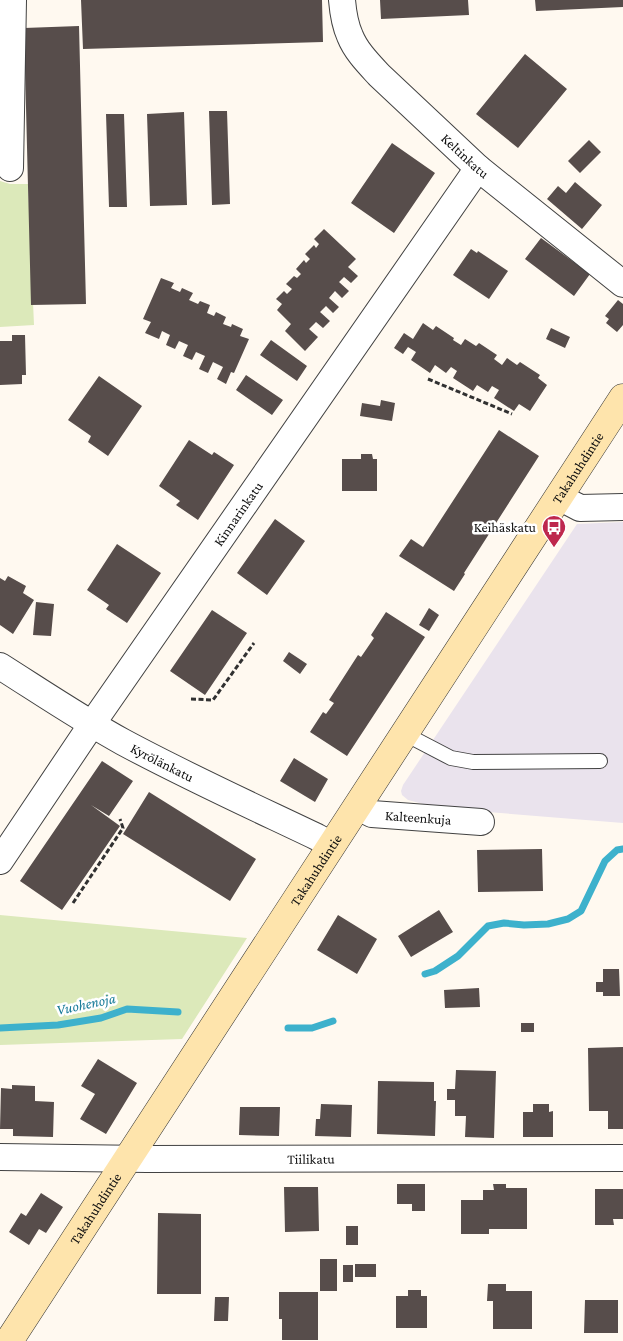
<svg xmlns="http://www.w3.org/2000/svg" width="623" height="1341" viewBox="0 0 623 1341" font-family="'Crimson Pro',serif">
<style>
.industrial{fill:#eae3ed}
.green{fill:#dce9ba}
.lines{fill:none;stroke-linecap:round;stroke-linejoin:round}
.stream{stroke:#3db1cc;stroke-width:7}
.building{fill:#574d4b}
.lane-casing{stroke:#424242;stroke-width:16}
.street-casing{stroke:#424242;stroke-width:28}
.secondary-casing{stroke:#313131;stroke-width:29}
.path{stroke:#313131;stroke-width:3;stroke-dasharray:5 2.5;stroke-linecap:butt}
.lane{stroke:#fff;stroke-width:14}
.street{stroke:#fff;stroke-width:26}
.secondary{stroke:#fee4ac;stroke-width:28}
.labels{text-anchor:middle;stroke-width:5;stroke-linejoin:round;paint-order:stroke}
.street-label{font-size:14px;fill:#0f0f0f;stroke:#fff}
.poi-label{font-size:14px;fill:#0f0f0f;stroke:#fff;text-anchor:end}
.water-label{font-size:15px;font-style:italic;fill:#187b99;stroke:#fff}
</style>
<rect width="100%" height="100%" fill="#fff9f0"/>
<path class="industrial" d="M 623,522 L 623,823 L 438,808 L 408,800 L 402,795 L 401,791 L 403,785 L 577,524 Z"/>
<path class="green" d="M 0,181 L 10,184 L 28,184 L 34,325 L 0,327 Z
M 0,915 L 247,938 L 182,1039 L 0,1045 Z"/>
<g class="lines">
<path class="stream" d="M 425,974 L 435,971 L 458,956 L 488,926 L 504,923 L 524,925 L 548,924 L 568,919 L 581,911 L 605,861 L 617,850 L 623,849
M 0,1028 L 58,1025 L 101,1018 L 127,1009 L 178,1012
M 288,1028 L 312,1028 L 333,1021"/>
</g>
<path class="building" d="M 81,0 L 322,0 L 323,42 L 83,49 Z
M 380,0 L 468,0 L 469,15 L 381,19 Z
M 535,0 L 623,0 L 623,7 L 536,11 Z
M 79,26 L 86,304 L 31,305 L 24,28 Z
M 525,54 L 567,89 L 518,148 L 476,114 Z
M 209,111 L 227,111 L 230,204 L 212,205 Z
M 184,112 L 187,205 L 150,206 L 147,114 Z
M 106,114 L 124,114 L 127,207 L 109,207 Z
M 589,140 L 601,152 L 580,173 L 568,161 Z
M 392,143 L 435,173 L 394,233 L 351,203 Z
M 575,182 L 602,205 L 582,229 L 547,199 L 558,186 L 566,193 Z
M 324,229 L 356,259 L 348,267 L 358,276 L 351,283 L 344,277 L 339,282 L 349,291 L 342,298 L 335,291 L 329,298 L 339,307 L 333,313 L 326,306 L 320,312 L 330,321 L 323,328 L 316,322 L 309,329 L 318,337 L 305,351 L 285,331 L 291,324 L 277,310 L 282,304 L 276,299 L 284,291 L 287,294 L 292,289 L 286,284 L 294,276 L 297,278 L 301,274 L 296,269 L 304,260 L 306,263 L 310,259 L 305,254 L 314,245 L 316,248 L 319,244 L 314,239 Z
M 541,238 L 590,274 L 574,296 L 525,259 Z
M 471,249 L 477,253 L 478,251 L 508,271 L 489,299 L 453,275 Z
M 161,278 L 174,283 L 171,288 L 180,292 L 182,288 L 193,293 L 189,300 L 198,304 L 200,301 L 210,305 L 207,313 L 214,316 L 216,312 L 226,317 L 223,324 L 231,327 L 232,324 L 243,329 L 240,336 L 249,339 L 234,373 L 231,372 L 226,384 L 217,379 L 223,367 L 213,362 L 208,373 L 199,369 L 205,356 L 196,352 L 192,360 L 183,356 L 188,345 L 179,341 L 175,349 L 166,345 L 170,335 L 162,331 L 159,339 L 145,333 L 151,322 L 143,319 Z
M 618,300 L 623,304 L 623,325 L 617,332 L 606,323 L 609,319 L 605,316 Z
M 423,323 L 433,330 L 436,326 L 454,338 L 453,340 L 461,345 L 465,339 L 476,346 L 479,343 L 497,355 L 494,359 L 502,365 L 507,358 L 517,365 L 520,362 L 540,375 L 538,378 L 547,385 L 530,411 L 519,404 L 514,411 L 494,398 L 499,390 L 492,386 L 488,392 L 477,385 L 473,391 L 453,378 L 457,371 L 451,367 L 446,373 L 435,365 L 430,373 L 411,360 L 416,352 L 408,347 L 403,354 L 394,348 L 404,333 L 413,339 Z
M 551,328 L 570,337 L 565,348 L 546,339 Z
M 12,335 L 25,335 L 26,375 L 22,375 L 22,384 L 0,385 L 0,341 L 12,341 Z
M 271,340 L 307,366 L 297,381 L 260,355 Z
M 246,375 L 283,400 L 272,415 L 236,390 Z
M 99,376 L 142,406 L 108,456 L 88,442 L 91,436 L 68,420 Z
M 381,400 L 395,403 L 392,421 L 360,416 L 362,403 L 380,406 Z
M 499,430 L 539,456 L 464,573 L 465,574 L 454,591 L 399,556 L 411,539 L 423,547 Z
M 189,440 L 212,455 L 214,452 L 234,465 L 198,520 L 176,505 L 180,501 L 159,486 Z
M 361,454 L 372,454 L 373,459 L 377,459 L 377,491 L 342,491 L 342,459 L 361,459 Z
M 275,519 L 305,541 L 267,595 L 237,573 Z
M 117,544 L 161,573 L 127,623 L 106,609 L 109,605 L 87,590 Z
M 8,576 L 26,586 L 23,593 L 34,600 L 13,634 L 0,625 L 0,578 L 5,581 Z
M 36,602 L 54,604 L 51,636 L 33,635 Z
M 429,608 L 439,615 L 429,631 L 419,625 Z
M 212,610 L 247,633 L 205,695 L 170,671 Z
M 386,612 L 425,637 L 347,756 L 310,732 L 323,712 L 326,714 L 334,703 L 329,700 L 358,655 L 361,657 L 374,638 L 371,635 Z
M 289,652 L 307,664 L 300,674 L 283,661 Z
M 294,758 L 328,779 L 315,802 L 280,781 Z
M 102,761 L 133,781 L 109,816 L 91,805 L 120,826 L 62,910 L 20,881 Z
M 149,792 L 256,859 L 230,901 L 123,834 Z
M 542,849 L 543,891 L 478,892 L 477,850 Z
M 439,910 L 453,932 L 411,957 L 398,936 Z
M 338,915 L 377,939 L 357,974 L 317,950 Z
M 603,969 L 619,969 L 620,996 L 603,996 L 603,992 L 596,992 L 596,982 L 603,982 Z
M 479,988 L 480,1007 L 445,1008 L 444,990 Z
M 521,1023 L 534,1023 L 534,1032 L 521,1032 Z
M 623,1047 L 623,1129 L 608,1129 L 608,1111 L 589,1111 L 588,1048 Z
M 98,1059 L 137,1083 L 106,1134 L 80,1119 L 95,1094 L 81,1086 Z
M 456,1070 L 496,1071 L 494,1138 L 465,1137 L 466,1116 L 455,1116 L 455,1100 L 447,1100 L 447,1089 L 455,1089 Z
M 378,1081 L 434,1082 L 434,1101 L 436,1101 L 435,1136 L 377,1134 Z
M 12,1085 L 35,1086 L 35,1101 L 54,1102 L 53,1137 L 13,1136 L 13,1129 L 0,1129 L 1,1088 L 12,1089 Z
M 321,1104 L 352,1105 L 351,1137 L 315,1136 L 316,1119 L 320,1119 Z
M 533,1104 L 549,1104 L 549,1112 L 553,1111 L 553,1137 L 523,1137 L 523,1112 L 533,1112 Z
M 240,1107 L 280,1107 L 279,1136 L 239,1135 Z
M 397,1184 L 425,1184 L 425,1211 L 412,1211 L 412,1204 L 397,1204 Z
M 493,1184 L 506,1184 L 506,1188 L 527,1188 L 527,1229 L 489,1229 L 489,1234 L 461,1234 L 461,1200 L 483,1200 L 483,1190 L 494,1190 Z
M 284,1187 L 318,1187 L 319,1231 L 285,1232 Z
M 595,1189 L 623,1189 L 623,1219 L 613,1219 L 614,1225 L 595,1225 Z
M 41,1193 L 63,1207 L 46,1233 L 39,1229 L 29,1245 L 9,1232 L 21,1213 L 26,1216 Z
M 158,1213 L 201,1214 L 201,1294 L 157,1294 Z
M 346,1226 L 358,1226 L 358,1245 L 346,1245 Z
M 320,1259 L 337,1259 L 337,1291 L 320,1291 Z
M 355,1264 L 376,1264 L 376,1277 L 355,1277 Z
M 343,1265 L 353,1265 L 353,1282 L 343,1282 Z
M 488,1284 L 506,1284 L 506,1291 L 532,1291 L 532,1329 L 493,1329 L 493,1301 L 487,1301 Z
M 408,1290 L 421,1290 L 421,1296 L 427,1296 L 427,1328 L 396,1328 L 396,1296 L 408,1296 Z
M 279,1292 L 318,1292 L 318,1340 L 282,1340 L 282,1319 L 279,1319 Z
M 215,1297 L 229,1297 L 228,1321 L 214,1321 Z
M 585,1300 L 618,1300 L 618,1333 L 584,1333 Z"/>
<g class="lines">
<g class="lane-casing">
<path id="lane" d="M 405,734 L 451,758 L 473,762 L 600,761"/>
</g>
<g class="street-casing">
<g id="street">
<path id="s1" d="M 342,0 C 343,12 345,25 350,36 C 356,51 368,63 379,75 L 478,168 L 623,284"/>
<path d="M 10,168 L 13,0"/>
<path d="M 559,497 L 580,508 L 623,507"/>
<path id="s2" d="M 0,666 C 41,692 81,719 123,742 C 186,776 252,806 317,837 L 332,845"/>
<path id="s3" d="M 358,807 L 372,814 L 481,822"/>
<path id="s4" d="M 0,861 L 92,724 L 478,168"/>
<path id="s5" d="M 0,1157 L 147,1159 L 623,1158"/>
</g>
</g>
<g class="secondary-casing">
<g id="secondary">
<path id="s6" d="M 9,1341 L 623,398"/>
</g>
</g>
<path class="path" d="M 428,379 L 512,414
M 191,699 L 213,700 L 254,643
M 73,903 L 123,828 L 120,819"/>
<use href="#lane" class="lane"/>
<use href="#street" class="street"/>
<use href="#secondary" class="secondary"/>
</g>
<defs>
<g id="bus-pin" transform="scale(1.25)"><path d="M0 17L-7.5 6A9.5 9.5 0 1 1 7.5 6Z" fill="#be274d" stroke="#fff"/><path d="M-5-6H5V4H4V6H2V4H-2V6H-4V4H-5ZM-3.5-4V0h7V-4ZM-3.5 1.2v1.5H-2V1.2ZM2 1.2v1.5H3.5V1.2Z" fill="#fff"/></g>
</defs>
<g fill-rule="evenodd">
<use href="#bus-pin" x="554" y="527"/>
</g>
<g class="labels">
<g class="street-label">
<text dy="5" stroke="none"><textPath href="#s1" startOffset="204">Keltinkatu</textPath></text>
<text dy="5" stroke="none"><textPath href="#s6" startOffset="1042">Takahuhdintie</textPath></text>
<text dy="5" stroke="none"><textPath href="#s4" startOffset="421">Kinnarinkatu</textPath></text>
<text dy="5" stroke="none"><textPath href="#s2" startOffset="189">Kyrölänkatu</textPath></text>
<text dy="5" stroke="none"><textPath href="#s3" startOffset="62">Kalteenkuja</textPath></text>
<text dy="5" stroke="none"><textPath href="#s6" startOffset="562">Takahuhdintie</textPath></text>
<text dy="5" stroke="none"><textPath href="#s5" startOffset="311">Tiilikatu</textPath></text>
<text dy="5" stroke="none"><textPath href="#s6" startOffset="158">Takahuhdintie</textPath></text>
</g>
<g class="poi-label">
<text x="536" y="532">Keihäskatu</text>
</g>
<g class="water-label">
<text transform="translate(86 1004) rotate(-12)" y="5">Vuohenoja</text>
</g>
</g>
</svg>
